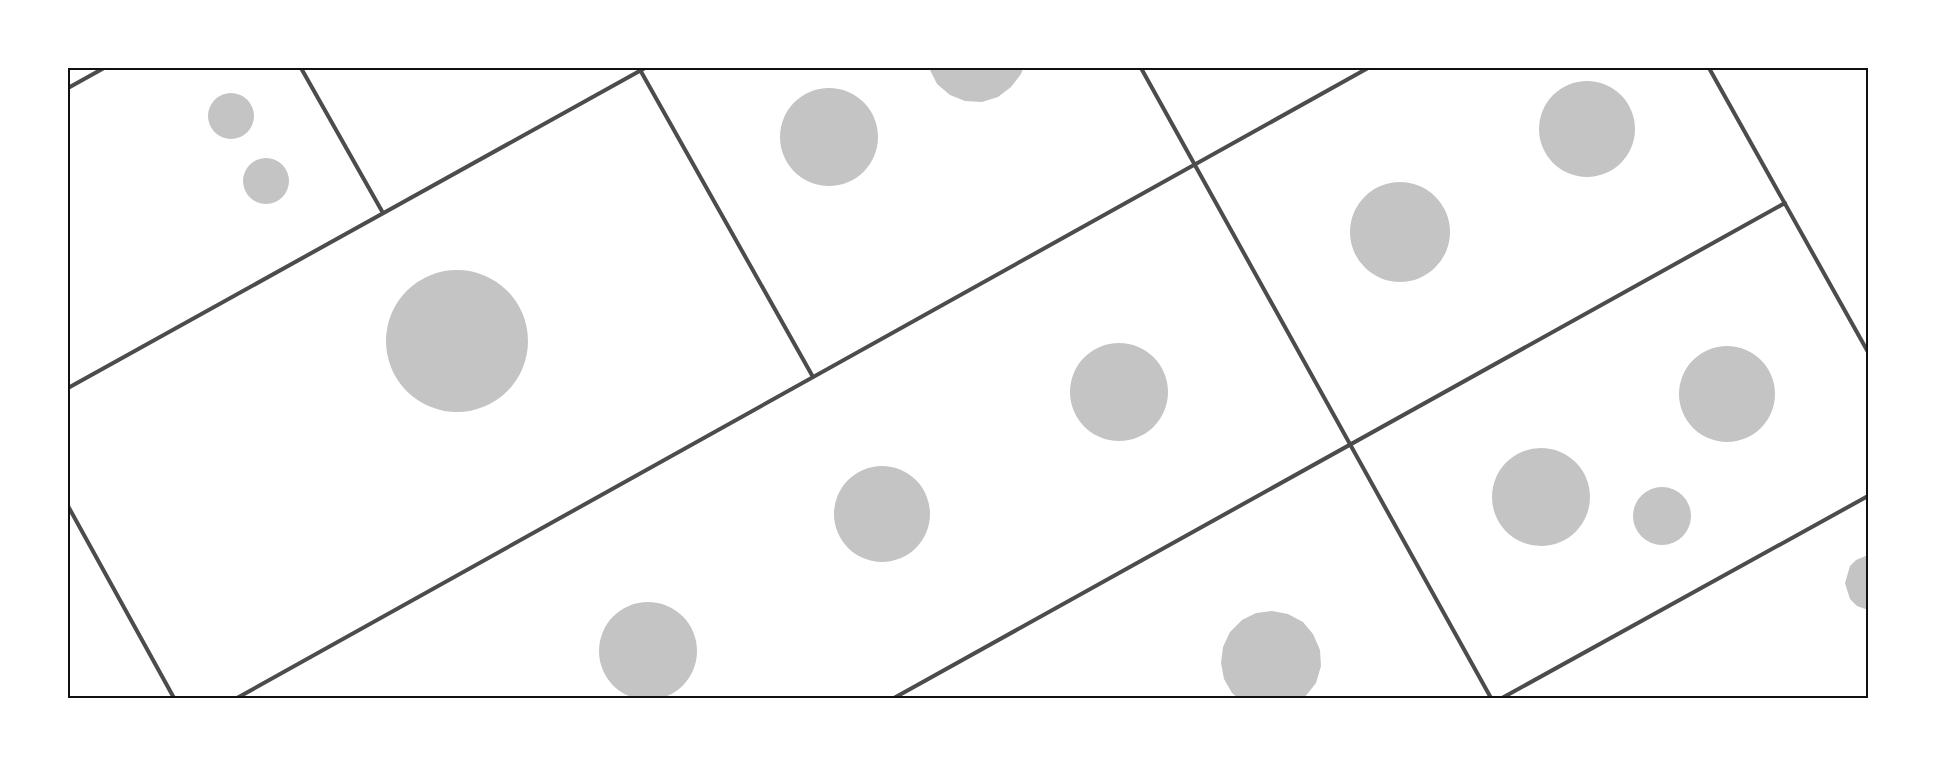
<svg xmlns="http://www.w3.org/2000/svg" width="1936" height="766" viewBox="0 0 1936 766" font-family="Raleway,sans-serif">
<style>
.building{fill:#c4c4c4}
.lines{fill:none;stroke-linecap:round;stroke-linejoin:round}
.service{stroke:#4c4c4c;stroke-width:4}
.neatline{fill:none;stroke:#111;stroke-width:2}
</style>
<rect width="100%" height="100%" fill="#fff"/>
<path class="building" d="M 929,68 L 1023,68 L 1021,74 L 1011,87 L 998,97 L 982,102 L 965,101 L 950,95 L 937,84 Z
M1539 129a48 48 0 1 1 96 0a48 48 0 1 1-96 0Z
M780 137a49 49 0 1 1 98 0a49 49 0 1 1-98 0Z
M208 116a23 23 0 1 1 46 0a23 23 0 1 1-46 0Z
M243 181a23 23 0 1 1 46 0a23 23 0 1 1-46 0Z
M1350 232a50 50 0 1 1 100 0a50 50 0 1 1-100 0Z
M386 341a71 71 0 1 1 142 0a71 71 0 1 1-142 0Z
M1070 392a49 49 0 1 1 98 0a49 49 0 1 1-98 0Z
M1679 394a48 48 0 1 1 96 0a48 48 0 1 1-96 0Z
M1492 497a49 49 0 1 1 98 0a49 49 0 1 1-98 0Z
M834 514a48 48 0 1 1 96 0a48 48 0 1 1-96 0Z
M1633 516a29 29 0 1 1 58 0a29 29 0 1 1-58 0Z
M 1868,555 L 1868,610 L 1857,606 L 1850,599 L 1845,583 L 1850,566 L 1856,560 Z
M599 651a49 49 0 1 1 98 0a49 49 0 1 1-98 0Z
M 1272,611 L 1288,614 L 1303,622 L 1313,634 L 1320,650 L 1321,666 L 1316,683 L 1304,698 L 1238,698 L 1232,693 L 1224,679 L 1221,663 L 1223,647 L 1230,632 L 1242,620 L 1256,613 Z"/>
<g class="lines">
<path class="service" d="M 301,68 L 383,213
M 639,68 L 813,377
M 1141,68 L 1491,698
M 1709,68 L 1868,352
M 68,88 L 104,68
M 68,388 L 645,68
M 68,506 L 174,698
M 237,698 L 1368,68
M 894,698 L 1785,203
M 1502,698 L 1868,496"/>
</g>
<rect width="1936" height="766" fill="none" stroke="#ffffff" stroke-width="138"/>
<rect x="69" y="69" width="1798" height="628" class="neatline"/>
</svg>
